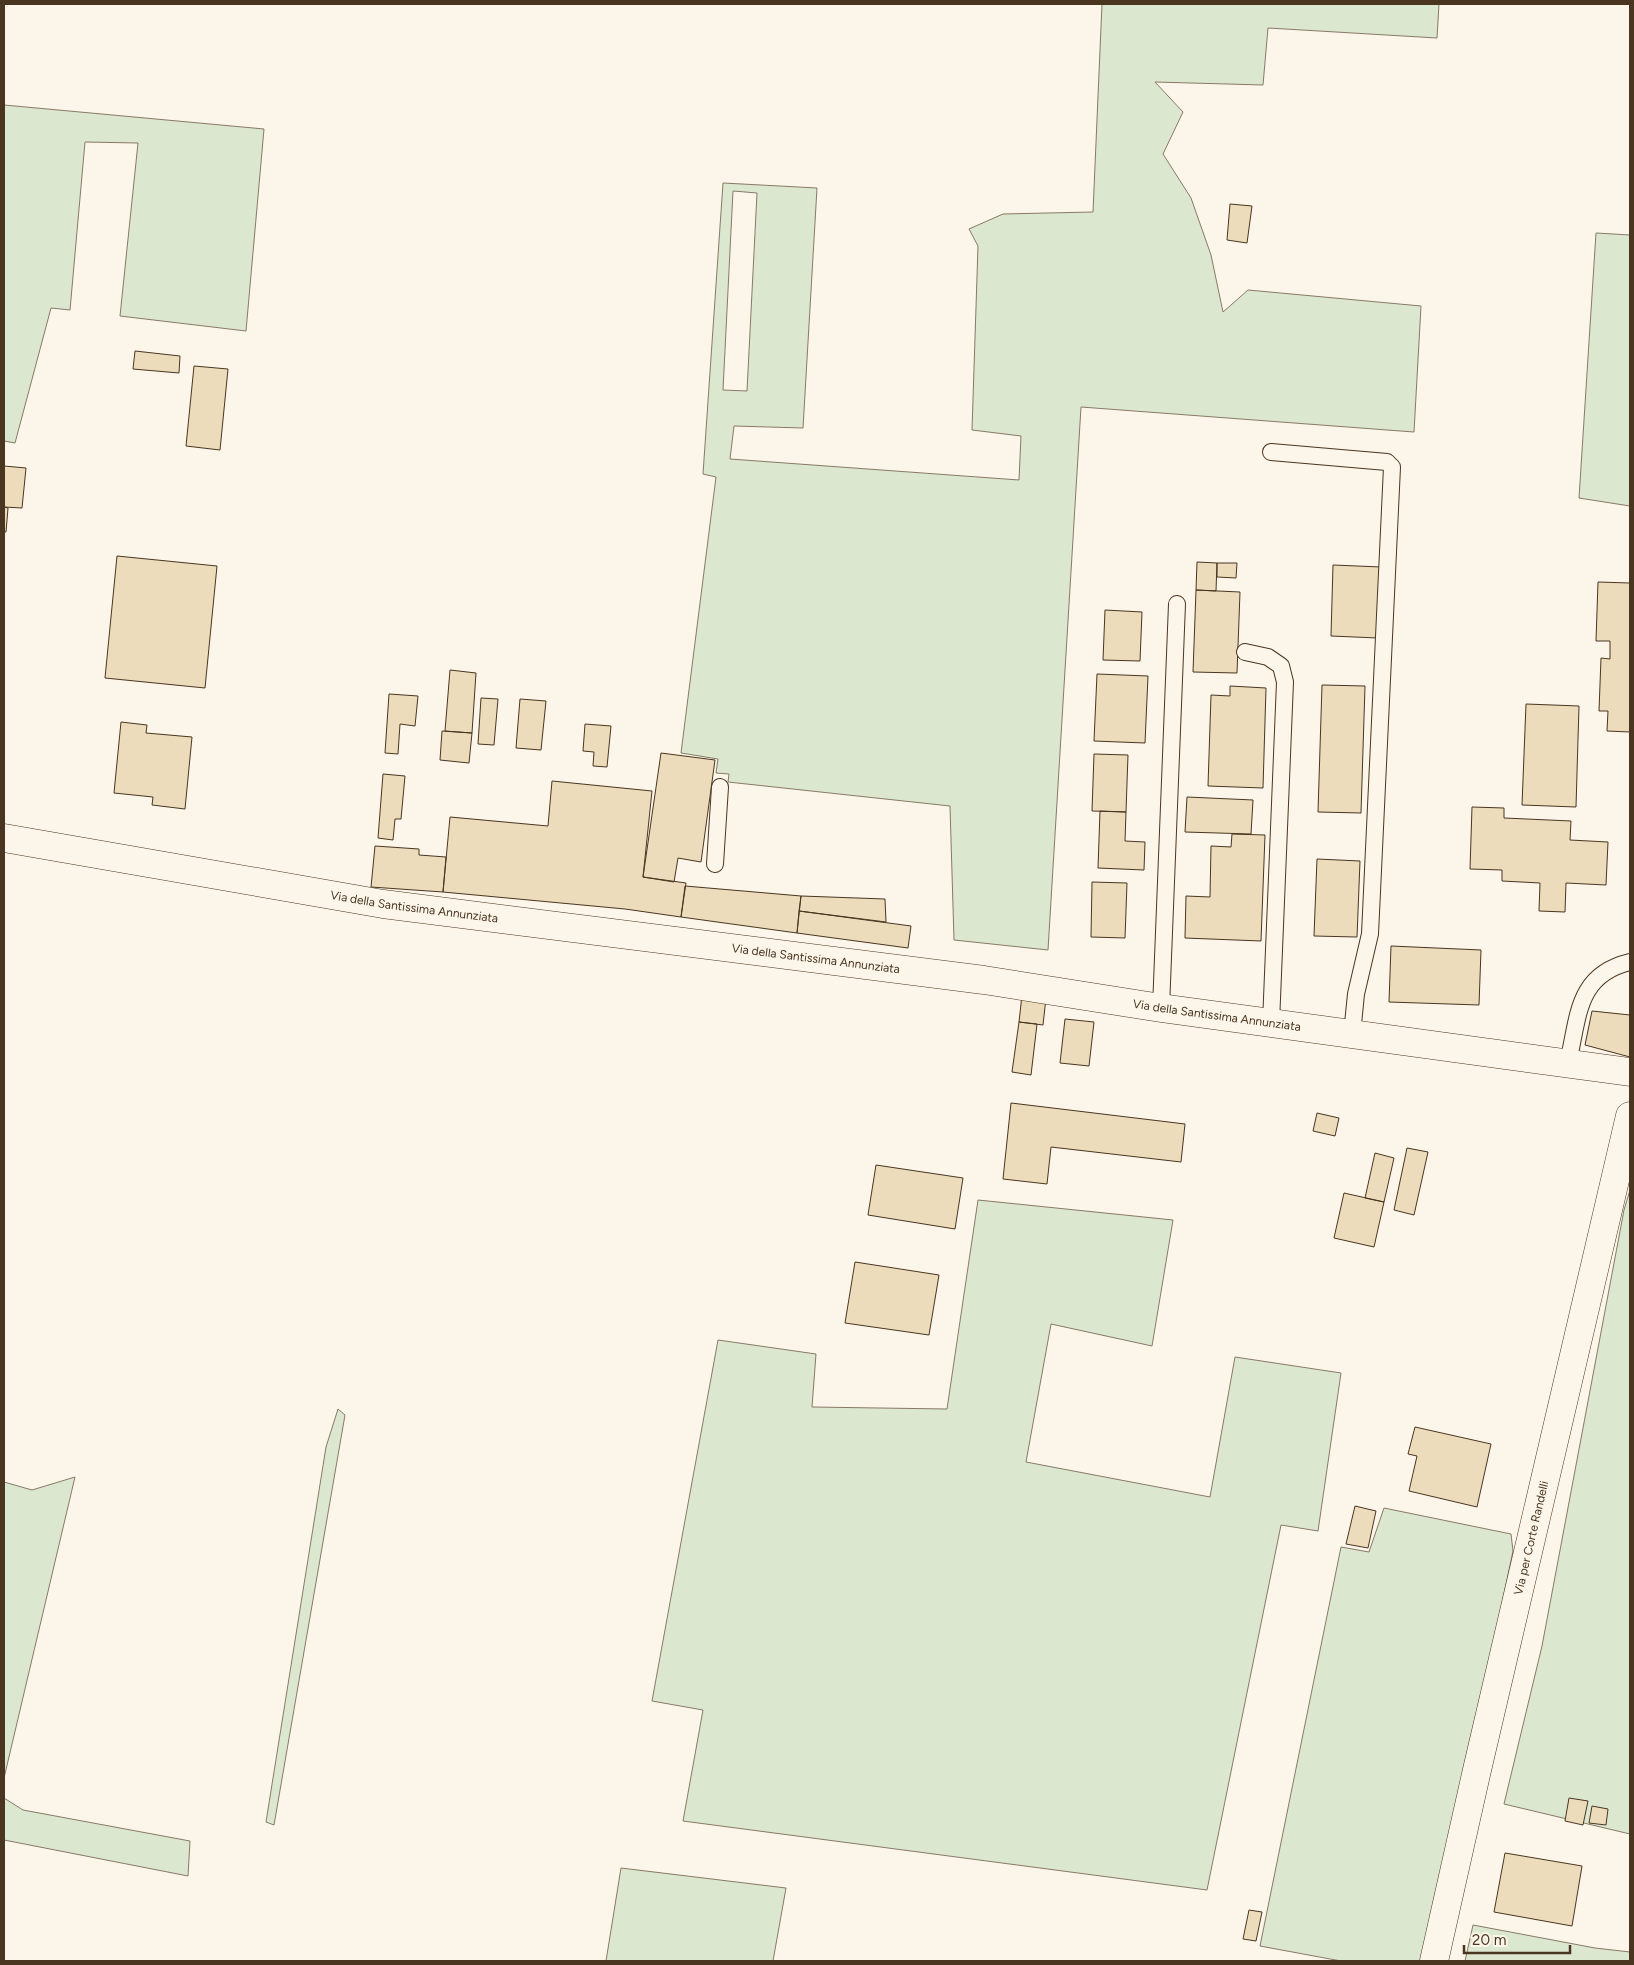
<svg xmlns="http://www.w3.org/2000/svg" width="1634" height="1965" viewBox="0 0 1634 1965" font-family="Figtree,sans-serif">
<style>
.green{fill:#dce7d0;stroke:#887966;fill-rule:evenodd}
.building{fill:#ecdcbc;stroke:#4a3520}
.lines{fill:none;stroke-linecap:round;stroke-linejoin:round}
.lane-casing{stroke:#4a3520;stroke-width:18}
.street-casing{stroke:#4a3520;stroke-width:29}
.secondary-casing{stroke:#4a3520;stroke-width:29}
.lane{stroke:#fbf6e9;stroke-width:16}
.street{stroke:#fbf6e9;stroke-width:28}
.secondary{stroke:#fbf6e9;stroke-width:28}
.labels{text-anchor:middle;stroke-width:4;stroke-linejoin:round;paint-order:stroke}
.street-label{font-size:12px;fill:#4a3520;stroke:#fbf6e9}
</style>
<rect width="100%" height="100%" fill="#fbf6e9"/>
<path class="green" d="M 1102,4 L 1439,4 L 1437,38 L 1268,28 L 1263,85 L 1155,82 L 1183,112 L 1163,154 L 1191,198 L 1211,255 L 1223,312 L 1248,290 L 1421,306 L 1414,432 L 1081,407 L 1048,950 L 954,940 L 950,806 L 728,782 L 729,774 L 716,773 L 718,759 L 681,753 L 716,477 L 703,474 L 723,183 L 817,188 L 803,428 L 734,426 L 730,459 L 1019,480 L 1021,436 L 972,430 L 978,246 L 969,229 L 1003,214 L 1093,212 ZM 733,191 L 757,193 L 747,391 L 723,390 Z
M 4,105 L 264,129 L 246,331 L 120,316 L 138,143 L 85,142 L 70,310 L 51,308 L 15,443 L 4,441 Z
M 1596,233 L 1630,235 L 1630,506 L 1579,498 Z
M 1630,1190 L 1630,1834 L 1504,1804 L 1542,1646 L 1624,1210 Z
M 978,1200 L 1173,1220 L 1152,1346 L 1051,1324 L 1026,1462 L 1210,1497 L 1235,1357 L 1341,1373 L 1318,1531 L 1281,1525 L 1207,1890 L 683,1821 L 703,1710 L 652,1701 L 718,1340 L 816,1354 L 812,1407 L 947,1409 Z
M 338,1409 L 345,1415 L 274,1825 L 266,1822 L 326,1447 Z
M 75,1477 L 4,1778 L 4,1482 L 32,1490 Z
M 1384,1508 L 1511,1534 L 1513,1551 L 1427,1958 L 1425,1961 L 1341,1961 L 1260,1946 L 1341,1547 L 1369,1552 Z
M 4,1798 L 23,1810 L 190,1841 L 188,1876 L 4,1840 Z
M 621,1868 L 786,1888 L 773,1961 L 606,1961 Z
M 1473,1925 L 1595,1948 L 1630,1952 L 1630,1961 L 1465,1961 Z"/>
<path class="building" d="M 1230,204 L 1252,206 L 1247,243 L 1227,240 Z
M 135,351 L 180,356 L 179,373 L 133,369 Z
M 194,366 L 228,369 L 220,450 L 186,446 Z
M 4,466 L 26,468 L 22,508 L 4,507 Z
M 4,507 L 8,508 L 6,532 L 4,532 Z
M 117,556 L 217,566 L 205,688 L 105,678 Z
M 1197,562 L 1217,563 L 1216,591 L 1196,590 Z
M 1217,563 L 1237,563 L 1236,578 L 1217,577 Z
M 1333,565 L 1381,567 L 1378,638 L 1331,636 Z
M 1598,582 L 1630,583 L 1630,732 L 1607,731 L 1608,711 L 1599,711 L 1601,658 L 1610,659 L 1610,641 L 1596,641 Z
M 1196,590 L 1240,592 L 1237,673 L 1193,672 Z
M 1105,610 L 1142,612 L 1140,661 L 1103,660 Z
M 450,670 L 476,673 L 472,733 L 445,731 Z
M 1097,674 L 1148,676 L 1145,743 L 1094,741 Z
M 1322,685 L 1365,686 L 1361,813 L 1318,812 Z
M 1230,686 L 1266,688 L 1263,788 L 1208,786 L 1211,695 L 1230,696 Z
M 389,694 L 418,696 L 415,726 L 400,724 L 398,754 L 385,753 Z
M 481,698 L 498,699 L 494,745 L 478,744 Z
M 520,699 L 546,701 L 541,750 L 516,748 Z
M 1526,704 L 1579,706 L 1576,807 L 1522,805 Z
M 121,722 L 147,725 L 146,733 L 192,737 L 185,809 L 152,805 L 153,797 L 114,793 Z
M 585,724 L 611,726 L 607,767 L 593,766 L 594,752 L 583,751 Z
M 442,731 L 472,733 L 469,763 L 440,760 Z
M 661,753 L 715,760 L 701,862 L 678,858 L 674,882 L 643,877 Z
M 1094,754 L 1128,755 L 1126,812 L 1092,811 Z
M 383,774 L 405,776 L 401,819 L 395,819 L 393,840 L 378,838 Z
M 552,781 L 652,791 L 643,877 L 686,883 L 681,917 L 625,909 L 443,892 L 450,817 L 548,826 Z
M 1187,797 L 1253,800 L 1251,834 L 1185,832 Z
M 1472,807 L 1504,808 L 1504,818 L 1571,821 L 1570,840 L 1608,842 L 1606,885 L 1566,883 L 1565,912 L 1539,911 L 1540,883 L 1502,881 L 1502,870 L 1470,869 Z
M 1100,811 L 1126,812 L 1125,841 L 1145,842 L 1144,870 L 1098,868 Z
M 1232,834 L 1265,835 L 1261,941 L 1185,938 L 1186,896 L 1210,897 L 1211,846 L 1231,847 Z
M 375,846 L 419,849 L 419,855 L 446,857 L 443,892 L 371,887 Z
M 1317,859 L 1360,861 L 1357,937 L 1314,936 Z
M 1092,882 L 1127,883 L 1125,938 L 1091,937 Z
M 685,886 L 801,896 L 797,933 L 681,917 Z
M 801,896 L 885,899 L 886,922 L 799,911 Z
M 799,911 L 911,926 L 908,948 L 797,933 Z
M 1391,946 L 1481,950 L 1479,1005 L 1389,1002 Z
M 1022,995 L 1046,998 L 1043,1025 L 1019,1022 Z
M 1592,1011 L 1630,1015 L 1630,1057 L 1585,1045 Z
M 1065,1019 L 1094,1022 L 1089,1066 L 1060,1063 Z
M 1019,1022 L 1037,1024 L 1031,1075 L 1012,1072 Z
M 1011,1103 L 1185,1124 L 1181,1162 L 1051,1147 L 1047,1184 L 1003,1179 Z
M 1317,1113 L 1339,1118 L 1335,1136 L 1313,1131 Z
M 1407,1148 L 1428,1152 L 1414,1215 L 1394,1210 Z
M 1375,1153 L 1394,1158 L 1384,1202 L 1365,1198 Z
M 876,1165 L 963,1178 L 955,1229 L 868,1215 Z
M 1344,1193 L 1384,1202 L 1374,1247 L 1334,1238 Z
M 855,1262 L 939,1275 L 929,1335 L 845,1323 Z
M 1415,1427 L 1491,1444 L 1477,1507 L 1409,1491 L 1417,1456 L 1408,1454 Z
M 1355,1506 L 1376,1511 L 1368,1548 L 1346,1544 Z
M 1569,1798 L 1588,1801 L 1583,1825 L 1565,1821 Z
M 1592,1806 L 1608,1809 L 1606,1825 L 1589,1823 Z
M 1505,1853 L 1582,1866 L 1572,1926 L 1494,1912 Z
M 1249,1910 L 1262,1912 L 1256,1941 L 1243,1939 Z"/>
<g class="lines">
<g class="lane-casing">
<path id="lane" d="M 1271,452 L 1387,462 L 1392,467 L 1370,934 L 1356,994 L 1352,1034
M 1245,652 L 1268,657 L 1281,666 L 1285,682 L 1271,1023
M 715,864 L 720,787
M 1161,1008 L 1177,604
M 1568,1062 C 1579,1017 1576,975 1630,962"/>
</g>
<g class="street-casing">
<g id="street">
<path id="s1" d="M 1434,1961 L 1477,1770 L 1630,1116"/>
</g>
</g>
<g class="secondary-casing">
<g id="secondary">
<path id="s2" d="M 4,838 L 383,904 L 984,980 L 1161,1008 L 1630,1072"/>
</g>
</g>
<use href="#lane" class="lane"/>
<use href="#street" class="street"/>
<use href="#secondary" class="secondary"/>
</g>
<g class="labels">
<g class="street-label">
<text dy="4" stroke="none"><textPath href="#s2" startOffset="416">Via della Santissima Annunziata</textPath></text>
<text dy="4" stroke="none"><textPath href="#s2" startOffset="821">Via della Santissima Annunziata</textPath></text>
<text dy="4" stroke="none"><textPath href="#s2" startOffset="1226">Via della Santissima Annunziata</textPath></text>
<text dy="4" stroke="none"><textPath href="#s1" startOffset="434">Via per Corte Randelli</textPath></text>
</g>
</g>
<rect width="1634" height="1965" fill="none" stroke="#4a3520" stroke-width="10"/>
<path d="M1464 1945v8h106v-8" fill="none" stroke="#4a3520" stroke-width="2.5"/>
<text x="1472" y="1945" font-size="15" fill="#4a3520" stroke="#fbf6e9" stroke-width="4" paint-order="stroke">20 m</text>
</svg>
